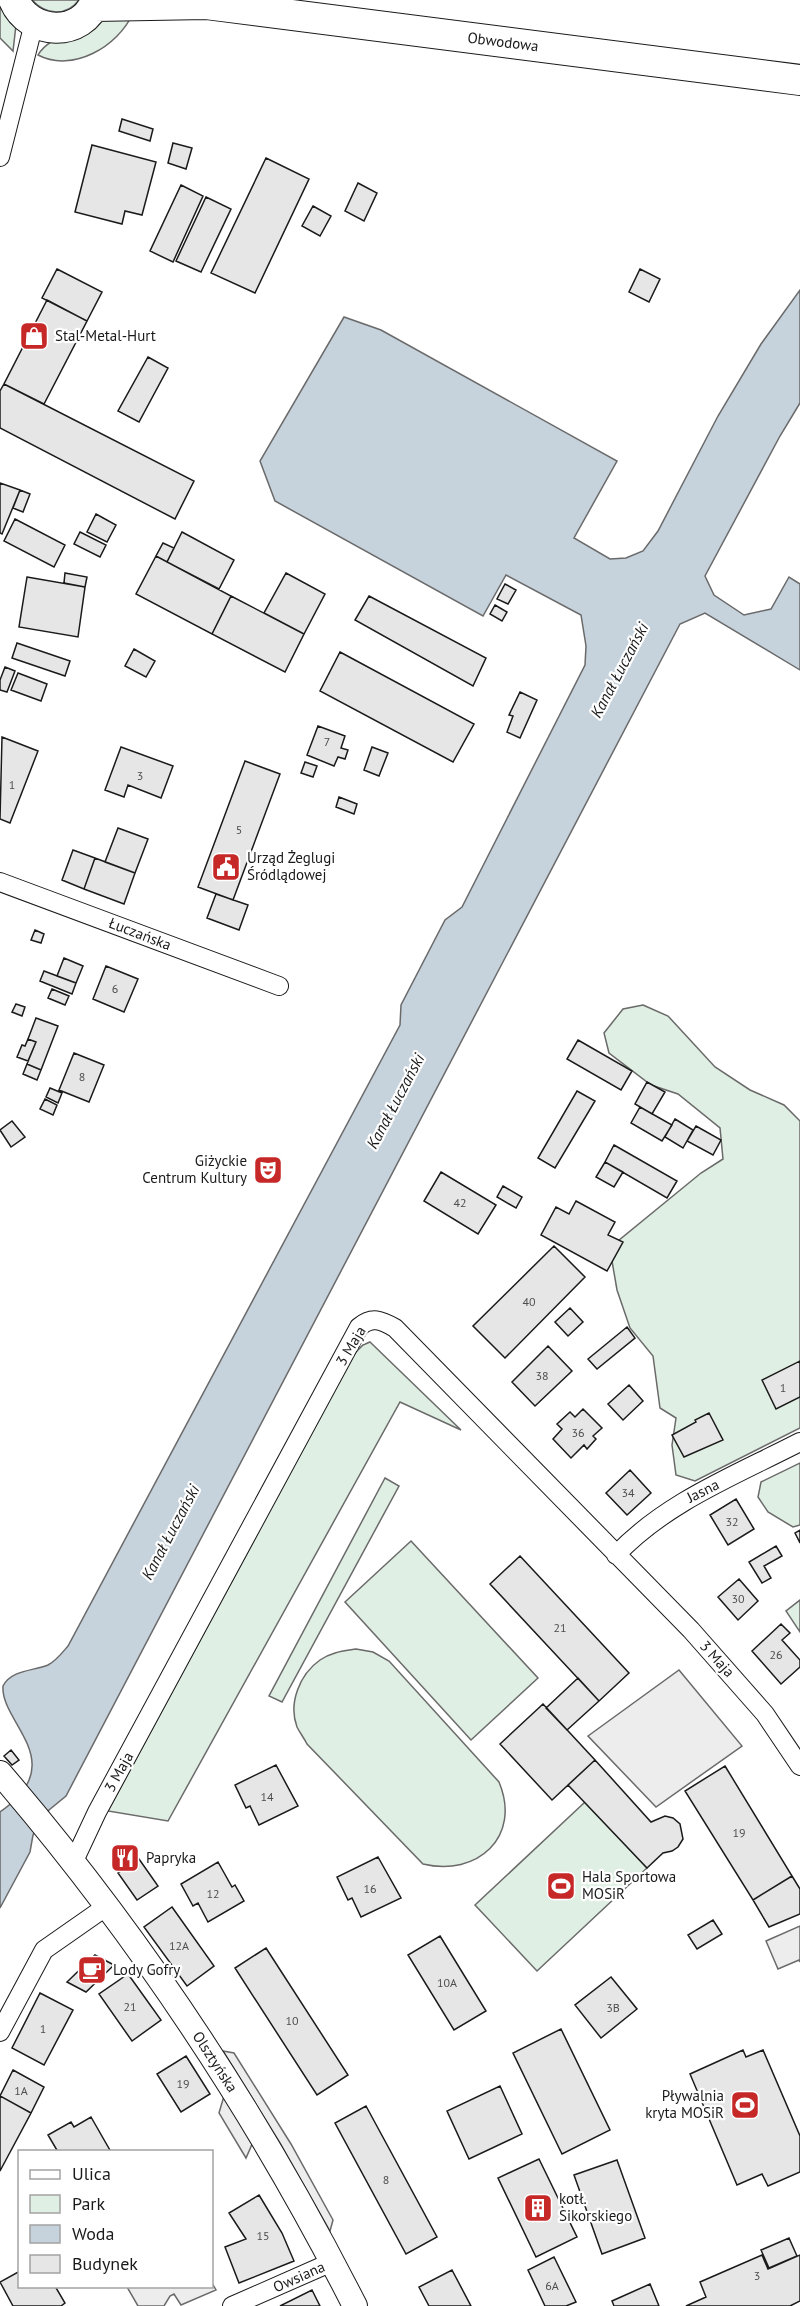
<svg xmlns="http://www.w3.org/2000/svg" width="800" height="2306" viewBox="0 0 800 2306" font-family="'PT Sans',sans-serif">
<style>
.green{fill:#e0efe3;stroke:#6a6a6a;stroke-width:1.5}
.parking{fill:#ededed;stroke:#6a6a6a;stroke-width:1.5}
.water{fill:#c6d2dc;stroke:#6a6a6a;stroke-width:1.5}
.building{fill:#e6e6e6;stroke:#1a1a1a;stroke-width:1.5}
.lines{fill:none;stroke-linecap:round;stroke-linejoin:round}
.minor-casing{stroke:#1a1a1a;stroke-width:20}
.tertiary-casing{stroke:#1a1a1a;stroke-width:26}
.primary-casing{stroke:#1a1a1a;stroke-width:32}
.minor{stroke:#fff;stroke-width:18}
.tertiary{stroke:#fff;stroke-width:24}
.primary{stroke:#fff;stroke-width:30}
.labels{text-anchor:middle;stroke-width:4.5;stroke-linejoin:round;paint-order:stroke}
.number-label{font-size:12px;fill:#4d4d4d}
.street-label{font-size:15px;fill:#1a1a1a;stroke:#fff}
.poi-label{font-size:15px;fill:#1a1a1a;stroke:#fff;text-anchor:start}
.water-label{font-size:16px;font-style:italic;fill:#1a1a1a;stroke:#fff}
</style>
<rect width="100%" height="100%" fill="#fff"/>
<path class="green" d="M 32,0 L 79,0 C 66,17 46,15 32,0 Z
M 0,2 L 16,25 L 13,51 L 0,38 Z
M 133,13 C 118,47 72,73 38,55 C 50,33 109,17 133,13 Z
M 643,1005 L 668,1016 L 715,1067 L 750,1090 L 784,1105 L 800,1121 L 800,1428 L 695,1481 L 676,1475 L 672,1445 L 676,1418 L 660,1408 L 653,1356 L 630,1328 L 617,1290 L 612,1261 L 618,1241 L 701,1173 L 723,1159 L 720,1128 L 678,1094 L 651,1085 L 609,1053 L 604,1033 L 623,1009 Z
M 370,1342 L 461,1430 L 400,1402 L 168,1821 L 108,1811 L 354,1354 L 363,1345 Z
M 800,1463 L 800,1525 L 793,1527 L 768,1512 L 758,1497 L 761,1482 Z
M 385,1478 L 399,1486 L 282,1702 L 269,1696 Z
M 411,1541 L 538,1678 L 471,1740 L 345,1602 Z
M 800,1600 L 800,1632 L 786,1611 Z
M 356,1649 L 373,1652 L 389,1661 L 499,1782 C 522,1837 477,1877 423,1864 L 307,1744 C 304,1738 300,1733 297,1727 C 288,1703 300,1674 320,1660 C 331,1652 344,1651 356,1649 Z
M 585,1802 L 647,1868 L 537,1971 L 475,1905 Z"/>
<path class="parking" d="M 679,1670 L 742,1746 L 656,1807 L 588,1736 Z
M 800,1926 L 800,1962 L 799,1960 L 778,1969 L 766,1941 Z
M 223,2051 L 234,2053 L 291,2144 L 333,2220 L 330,2231 L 280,2143 Z
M 224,2096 L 253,2142 L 246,2158 L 219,2113 Z
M 212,2283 L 216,2290 L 181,2305 L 174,2294 L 170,2296 L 164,2306 L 138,2306 L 127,2287 L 212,2286 Z"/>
<path class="water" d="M 800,290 L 800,403 L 780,436 L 705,576 L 714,595 L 744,615 L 771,609 L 789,577 L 800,584 L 800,670 L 705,613 L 680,624 L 66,1796 L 49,1810 L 33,1835 L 30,1852 L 0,1908 L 0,1812 C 72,1762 0,1723 3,1686 C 11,1670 33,1671 48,1665 C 56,1661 62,1653 68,1646 L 400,1025 L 401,1005 L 445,920 L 462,907 L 585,665 L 586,646 L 581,615 L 506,575 L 483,616 L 275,501 L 260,461 L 344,317 L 381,330 L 617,461 L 574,538 L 610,559 L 626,558 L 643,551 L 658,531 L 718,416 L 761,344 Z"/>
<path class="building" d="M 122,119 L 153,129 L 150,141 L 119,131 Z
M 173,143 L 192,148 L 186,169 L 168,163 Z
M 92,145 L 156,162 L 142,215 L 125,211 L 122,224 L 75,212 Z
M 266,158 L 309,179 L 255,293 L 211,273 Z
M 358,183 L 377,193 L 364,221 L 345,211 Z
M 181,185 L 203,196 L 173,262 L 150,251 Z
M 206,197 L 231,209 L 201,272 L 176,261 Z
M 313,206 L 331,216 L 320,236 L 302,226 Z
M 57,269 L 102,292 L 87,321 L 42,298 Z
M 640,269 L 660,279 L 649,302 L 629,292 Z
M 47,300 L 87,321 L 44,404 L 4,384 Z
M 148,357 L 168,368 L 139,422 L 118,411 Z
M 4,384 L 194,481 L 175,519 L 0,428 L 0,391 Z
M 0,483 L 20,490 L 2,534 L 0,533 Z
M 20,490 L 30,494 L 23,512 L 13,508 Z
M 96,514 L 116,525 L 107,542 L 87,532 Z
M 15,519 L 65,545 L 54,567 L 4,541 Z
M 80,532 L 106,545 L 100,557 L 74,544 Z
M 182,532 L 234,560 L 219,589 L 167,562 Z
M 163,543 L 174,548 L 167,562 L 156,556 Z
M 156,556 L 231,596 L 212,634 L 136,594 Z
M 65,573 L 87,577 L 85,587 L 64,583 Z
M 286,573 L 325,594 L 304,634 L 264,613 Z
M 27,577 L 85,587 L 78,637 L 19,627 Z
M 505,584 L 516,590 L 508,604 L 497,599 Z
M 231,596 L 304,634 L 285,672 L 212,634 Z
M 369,596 L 486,658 L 473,686 L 355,620 Z
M 495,605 L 507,612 L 502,621 L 490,614 Z
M 17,643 L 70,661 L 65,676 L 12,658 Z
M 134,649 L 155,661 L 146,677 L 125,666 Z
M 340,652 L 474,724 L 453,762 L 320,691 Z
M 5,667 L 15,671 L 7,692 L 0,690 L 0,680 Z
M 18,673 L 47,684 L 41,701 L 11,690 Z
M 520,692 L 537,700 L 520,738 L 507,732 L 513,716 L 509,715 Z
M 318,726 L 345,736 L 341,748 L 348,750 L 345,759 L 338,757 L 334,766 L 307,755 Z
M 2,737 L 38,751 L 10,823 L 0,819 Z
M 121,747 L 173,766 L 161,798 L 128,785 L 124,797 L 105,790 Z
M 372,747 L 388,753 L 379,776 L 364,770 Z
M 245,761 L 280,774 L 233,900 L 198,887 Z
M 305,762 L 317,766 L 313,777 L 301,773 Z
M 339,797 L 357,804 L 354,814 L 336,807 Z
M 118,828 L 148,839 L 135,873 L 105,862 Z
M 73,850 L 95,858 L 84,889 L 62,880 Z
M 95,858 L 135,873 L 124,904 L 84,889 Z
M 216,894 L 248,905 L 239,930 L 207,918 Z
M 35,930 L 44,934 L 41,943 L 31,940 Z
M 64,958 L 83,966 L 76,983 L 57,976 Z
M 106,966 L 138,979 L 124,1012 L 93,999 Z
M 44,971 L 76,983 L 72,994 L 40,981 Z
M 52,989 L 69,996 L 65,1005 L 48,998 Z
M 16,1004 L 25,1007 L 22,1016 L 12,1012 Z
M 36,1018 L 58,1026 L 41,1070 L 27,1064 L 36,1042 L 28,1039 Z
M 28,1039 L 36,1042 L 28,1061 L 17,1057 L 22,1045 L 25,1046 Z
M 578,1040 L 632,1071 L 621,1090 L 567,1059 Z
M 74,1053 L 104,1065 L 89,1102 L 59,1090 Z
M 27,1064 L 41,1070 L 37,1080 L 23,1074 Z
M 647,1082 L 665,1092 L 652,1114 L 635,1104 Z
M 50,1088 L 62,1093 L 58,1103 L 46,1097 Z
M 577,1091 L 595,1101 L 555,1168 L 538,1158 Z
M 45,1099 L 57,1105 L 53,1115 L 40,1109 Z
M 640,1107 L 672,1125 L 662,1141 L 631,1123 Z
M 675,1119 L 693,1130 L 683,1148 L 665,1137 Z
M 12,1121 L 25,1137 L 11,1147 L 0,1130 Z
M 696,1126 L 721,1140 L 713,1155 L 687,1141 Z
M 614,1145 L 677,1181 L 667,1198 L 605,1162 Z
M 605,1162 L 623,1172 L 614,1187 L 596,1177 Z
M 441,1172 L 496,1205 L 478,1234 L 424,1201 Z
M 503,1186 L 522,1197 L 516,1208 L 497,1197 Z
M 576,1201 L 615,1222 L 608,1235 L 623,1242 L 607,1271 L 541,1235 L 556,1207 L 569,1214 Z
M 554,1246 L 585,1277 L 505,1358 L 473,1326 Z
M 570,1308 L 583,1322 L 568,1336 L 555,1322 Z
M 627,1327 L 635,1338 L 597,1369 L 588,1359 Z
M 548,1346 L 572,1371 L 535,1406 L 512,1382 Z
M 800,1361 L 800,1397 L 776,1409 L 762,1380 Z
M 629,1385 L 643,1401 L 623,1420 L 608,1404 Z
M 583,1409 L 602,1428 L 593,1436 L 596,1439 L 587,1449 L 584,1445 L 571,1458 L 553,1439 L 562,1429 L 557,1424 L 570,1412 L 575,1417 Z
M 709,1413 L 723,1440 L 684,1457 L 672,1435 L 696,1422 L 695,1420 Z
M 630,1470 L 651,1493 L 627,1515 L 606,1493 Z
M 736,1499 L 754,1529 L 728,1545 L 710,1515 Z
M 800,1530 L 800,1543 L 795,1533 Z
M 776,1546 L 782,1556 L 764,1566 L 771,1578 L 762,1583 L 749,1562 Z
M 520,1556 L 629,1673 L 599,1701 L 490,1584 Z
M 739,1579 L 758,1601 L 738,1620 L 718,1597 Z
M 781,1624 L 790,1633 L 782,1640 L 800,1660 L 800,1667 L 781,1684 L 752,1651 Z
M 578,1678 L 599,1701 L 567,1730 L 546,1708 Z
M 543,1704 L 595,1760 L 552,1800 L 500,1744 Z
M 11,1750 L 19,1760 L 12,1765 L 4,1756 Z
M 595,1760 L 651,1822 L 665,1816 L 673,1818 L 680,1824 L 683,1839 L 678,1847 L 672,1851 L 663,1853 L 647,1868 L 568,1785 Z
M 276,1765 L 298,1806 L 259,1825 L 250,1806 L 246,1808 L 235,1785 Z
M 725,1766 L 792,1876 L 753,1900 L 685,1791 Z
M 378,1857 L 401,1898 L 361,1917 L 352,1898 L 348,1900 L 337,1877 Z
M 139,1859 L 158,1886 L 137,1900 L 118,1873 Z
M 218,1862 L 232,1887 L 235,1885 L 244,1901 L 208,1922 L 198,1903 L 193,1906 L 181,1884 Z
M 792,1876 L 800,1889 L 800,1914 L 769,1927 L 753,1900 Z
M 172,1907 L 214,1966 L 187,1986 L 144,1927 Z
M 713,1920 L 722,1934 L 697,1949 L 688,1935 Z
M 440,1936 L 486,2011 L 454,2030 L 408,1955 Z
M 266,1948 L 348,2075 L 317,2095 L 235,1968 Z
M 95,1955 L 114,1965 L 86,1992 L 67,1982 Z
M 128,1974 L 161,2020 L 132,2041 L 99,1994 Z
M 611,1977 L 637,2009 L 601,2038 L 575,2005 Z
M 40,1993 L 73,2010 L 44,2065 L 12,2048 Z
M 561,2029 L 610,2130 L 562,2154 L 513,2053 Z
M 743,2050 L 746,2057 L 763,2050 L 800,2136 L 800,2172 L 768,2186 L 762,2174 L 737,2185 L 690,2074 Z
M 186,2056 L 210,2094 L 181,2112 L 157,2074 Z
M 13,2070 L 44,2087 L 31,2113 L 0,2096 Z
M 500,2086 L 522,2134 L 469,2159 L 447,2111 Z
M 0,2096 L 31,2113 L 0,2171 Z
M 366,2106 L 437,2237 L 406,2254 L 335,2123 Z
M 91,2117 L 111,2152 L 58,2152 L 48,2135 L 71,2122 L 74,2127 Z
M 539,2159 L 577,2237 L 536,2257 L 498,2178 Z
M 617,2160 L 645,2238 L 602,2254 L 574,2175 Z
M 259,2195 L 282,2233 L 294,2261 L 239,2283 L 225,2247 L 246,2239 L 229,2213 Z
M 789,2238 L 797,2256 L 769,2268 L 761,2250 Z
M 762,2255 L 768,2269 L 800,2255 L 800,2301 L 790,2306 L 686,2306 L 706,2297 L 700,2282 Z
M 554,2257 L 576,2302 L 566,2306 L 545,2306 L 528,2270 Z
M 452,2270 L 471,2306 L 429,2306 L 419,2287 Z
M 20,2271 L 20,2286 L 55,2286 L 65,2303 L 61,2306 L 13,2306 L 0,2282 Z
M 650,2284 L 659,2306 L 614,2306 L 612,2301 Z
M 312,2290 L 320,2306 L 280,2306 Z"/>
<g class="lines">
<g class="minor-casing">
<path id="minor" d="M 0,157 L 34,23
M 0,882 L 279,986
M 616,1555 C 666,1502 736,1475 800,1442
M 74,1861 L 97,1812 L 359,1327 C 372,1316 381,1320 395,1328 L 691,1630 L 765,1714 L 800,1766
M 0,2032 L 44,1950 L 107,1906
M 232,2306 L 332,2262"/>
</g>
<g class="tertiary-casing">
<path id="tertiary" d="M 0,1773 C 139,1935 258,2115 355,2306"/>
</g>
<g class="primary-casing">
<path id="primary" d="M 14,0 C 29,36 83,38 96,0
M 193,0 L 206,4 L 800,80
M 94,6 L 206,4"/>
</g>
<use href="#minor" class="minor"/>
<use href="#tertiary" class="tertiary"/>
<use href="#primary" class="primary"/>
</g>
<defs>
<g id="shop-square" transform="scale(1.5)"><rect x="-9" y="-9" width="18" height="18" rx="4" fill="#c62828" stroke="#fff"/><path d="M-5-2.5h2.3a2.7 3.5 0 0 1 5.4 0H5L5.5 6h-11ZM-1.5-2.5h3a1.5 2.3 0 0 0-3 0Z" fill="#fff"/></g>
<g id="civic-square" transform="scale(1.5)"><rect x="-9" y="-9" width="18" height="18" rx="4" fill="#c62828" stroke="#fff"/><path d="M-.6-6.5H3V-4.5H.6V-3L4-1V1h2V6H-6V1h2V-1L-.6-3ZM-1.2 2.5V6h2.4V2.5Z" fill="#fff"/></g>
<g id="theatre-square" transform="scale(1.5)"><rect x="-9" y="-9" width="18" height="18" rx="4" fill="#c62828" stroke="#fff"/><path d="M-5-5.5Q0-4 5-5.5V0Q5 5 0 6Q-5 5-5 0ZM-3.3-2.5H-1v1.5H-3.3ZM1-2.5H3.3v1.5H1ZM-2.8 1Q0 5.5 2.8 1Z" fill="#fff"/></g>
<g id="restaurant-square" transform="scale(1.5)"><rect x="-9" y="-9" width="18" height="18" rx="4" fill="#c62828" stroke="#fff"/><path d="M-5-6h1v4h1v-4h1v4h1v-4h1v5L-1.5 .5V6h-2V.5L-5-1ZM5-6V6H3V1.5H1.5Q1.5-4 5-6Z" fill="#fff"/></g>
<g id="stadium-square" transform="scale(1.5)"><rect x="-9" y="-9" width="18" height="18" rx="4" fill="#c62828" stroke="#fff"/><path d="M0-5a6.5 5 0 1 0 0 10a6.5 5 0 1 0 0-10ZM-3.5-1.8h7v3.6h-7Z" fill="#fff"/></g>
<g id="cafe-square" transform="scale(1.5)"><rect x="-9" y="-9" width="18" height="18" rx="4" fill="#c62828" stroke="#fff"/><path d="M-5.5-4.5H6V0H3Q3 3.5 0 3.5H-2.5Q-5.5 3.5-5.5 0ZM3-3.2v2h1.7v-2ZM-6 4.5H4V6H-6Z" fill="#fff"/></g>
<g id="building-square" transform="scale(1.5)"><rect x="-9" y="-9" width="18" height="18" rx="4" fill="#c62828" stroke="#fff"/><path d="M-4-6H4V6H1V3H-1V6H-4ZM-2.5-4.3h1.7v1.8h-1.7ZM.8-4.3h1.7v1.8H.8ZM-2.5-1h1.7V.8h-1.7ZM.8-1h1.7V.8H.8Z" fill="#fff"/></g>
</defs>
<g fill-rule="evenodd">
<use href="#shop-square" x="34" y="336"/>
<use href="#civic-square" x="226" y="867"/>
<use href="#theatre-square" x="268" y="1170"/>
<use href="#restaurant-square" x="125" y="1858"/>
<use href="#stadium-square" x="561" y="1886"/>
<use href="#cafe-square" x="92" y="1970"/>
<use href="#stadium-square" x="745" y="2105"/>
<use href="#building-square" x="538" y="2208"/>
</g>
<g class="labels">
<g class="number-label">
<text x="327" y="746">7</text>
<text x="140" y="780">3</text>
<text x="12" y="789">1</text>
<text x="239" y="834">5</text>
<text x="115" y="993">6</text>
<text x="82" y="1081">8</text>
<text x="460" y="1207">42</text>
<text x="529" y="1306">40</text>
<text x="542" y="1380">38</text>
<text x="783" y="1392">1</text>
<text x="578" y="1437">36</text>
<text x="628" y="1497">34</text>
<text x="732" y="1526">32</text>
<text x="738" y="1603">30</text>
<text x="560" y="1632">21</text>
<text x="776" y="1659">26</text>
<text x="267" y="1801">14</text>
<text x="739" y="1837">19</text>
<text x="370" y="1893">16</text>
<text x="213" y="1898">12</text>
<text x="179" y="1950">12A</text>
<text x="447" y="1987">10A</text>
<text x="130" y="2011">21</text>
<text x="613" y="2012">3B</text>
<text x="292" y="2025">10</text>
<text x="43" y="2033">1</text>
<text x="183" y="2088">19</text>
<text x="21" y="2095">1A</text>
<text x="386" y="2184">8</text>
<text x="263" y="2240">15</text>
<text x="757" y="2280">3</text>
<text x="552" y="2290">6A</text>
</g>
<g class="street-label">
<text transform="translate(503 42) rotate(7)" y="5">Obwodowa</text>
<text transform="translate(140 934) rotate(21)" y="5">Łuczańska</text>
<text transform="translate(351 1346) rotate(-59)" y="5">3 Maja</text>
<text transform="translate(703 1491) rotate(-27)" y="5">Jasna</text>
<text transform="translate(717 1659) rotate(48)" y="5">3 Maja</text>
<text transform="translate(119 1772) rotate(-61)" y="5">3 Maja</text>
<text transform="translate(215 2062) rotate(57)" y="5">Olsztyńska</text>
<text transform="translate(299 2277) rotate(-24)" y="5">Owsiana</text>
</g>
<g class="poi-label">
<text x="55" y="341">Stal-Metal-Hurt</text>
<text x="247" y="863">Urząd Żeglugi<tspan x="247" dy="17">Śródlądowej</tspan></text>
<text x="247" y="1166" text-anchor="end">Giżyckie<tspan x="247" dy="17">Centrum Kultury</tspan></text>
<text x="146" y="1863">Papryka</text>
<text x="582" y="1882">Hala Sportowa<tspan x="582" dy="17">MOSiR</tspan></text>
<text x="113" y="1975">Lody Gofry</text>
<text x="724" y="2101" text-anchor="end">Pływalnia<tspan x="724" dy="17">kryta MOSiR</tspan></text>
<text x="559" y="2204">kotł.<tspan x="559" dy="17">Sikorskiego</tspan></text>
</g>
<g class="water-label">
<text transform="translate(619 670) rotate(-62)" y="6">Kanał Łuczański</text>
<text transform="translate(395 1101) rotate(-62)" y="6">Kanał Łuczański</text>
<text transform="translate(170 1532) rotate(-62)" y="6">Kanał Łuczański</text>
</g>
</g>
<rect x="18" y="2150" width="195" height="138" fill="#ffffff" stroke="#a3a3a3" stroke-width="1.5"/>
<rect x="30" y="2170" width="30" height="9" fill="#ffffff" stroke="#a3a3a3" stroke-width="1.5"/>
<text x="72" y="2180" font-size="18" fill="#1a1a1a">Ulica</text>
<rect x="30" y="2195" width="30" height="18" fill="#e0efe3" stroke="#a3a3a3" stroke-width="1.5"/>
<text x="72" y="2210" font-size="18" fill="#1a1a1a">Park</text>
<rect x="30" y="2225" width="30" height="18" fill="#c6d2dc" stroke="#a3a3a3" stroke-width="1.5"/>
<text x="72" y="2240" font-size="18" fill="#1a1a1a">Woda</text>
<rect x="30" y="2255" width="30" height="18" fill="#e6e6e6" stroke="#a3a3a3" stroke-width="1.5"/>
<text x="72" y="2270" font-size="18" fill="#1a1a1a">Budynek</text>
</svg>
